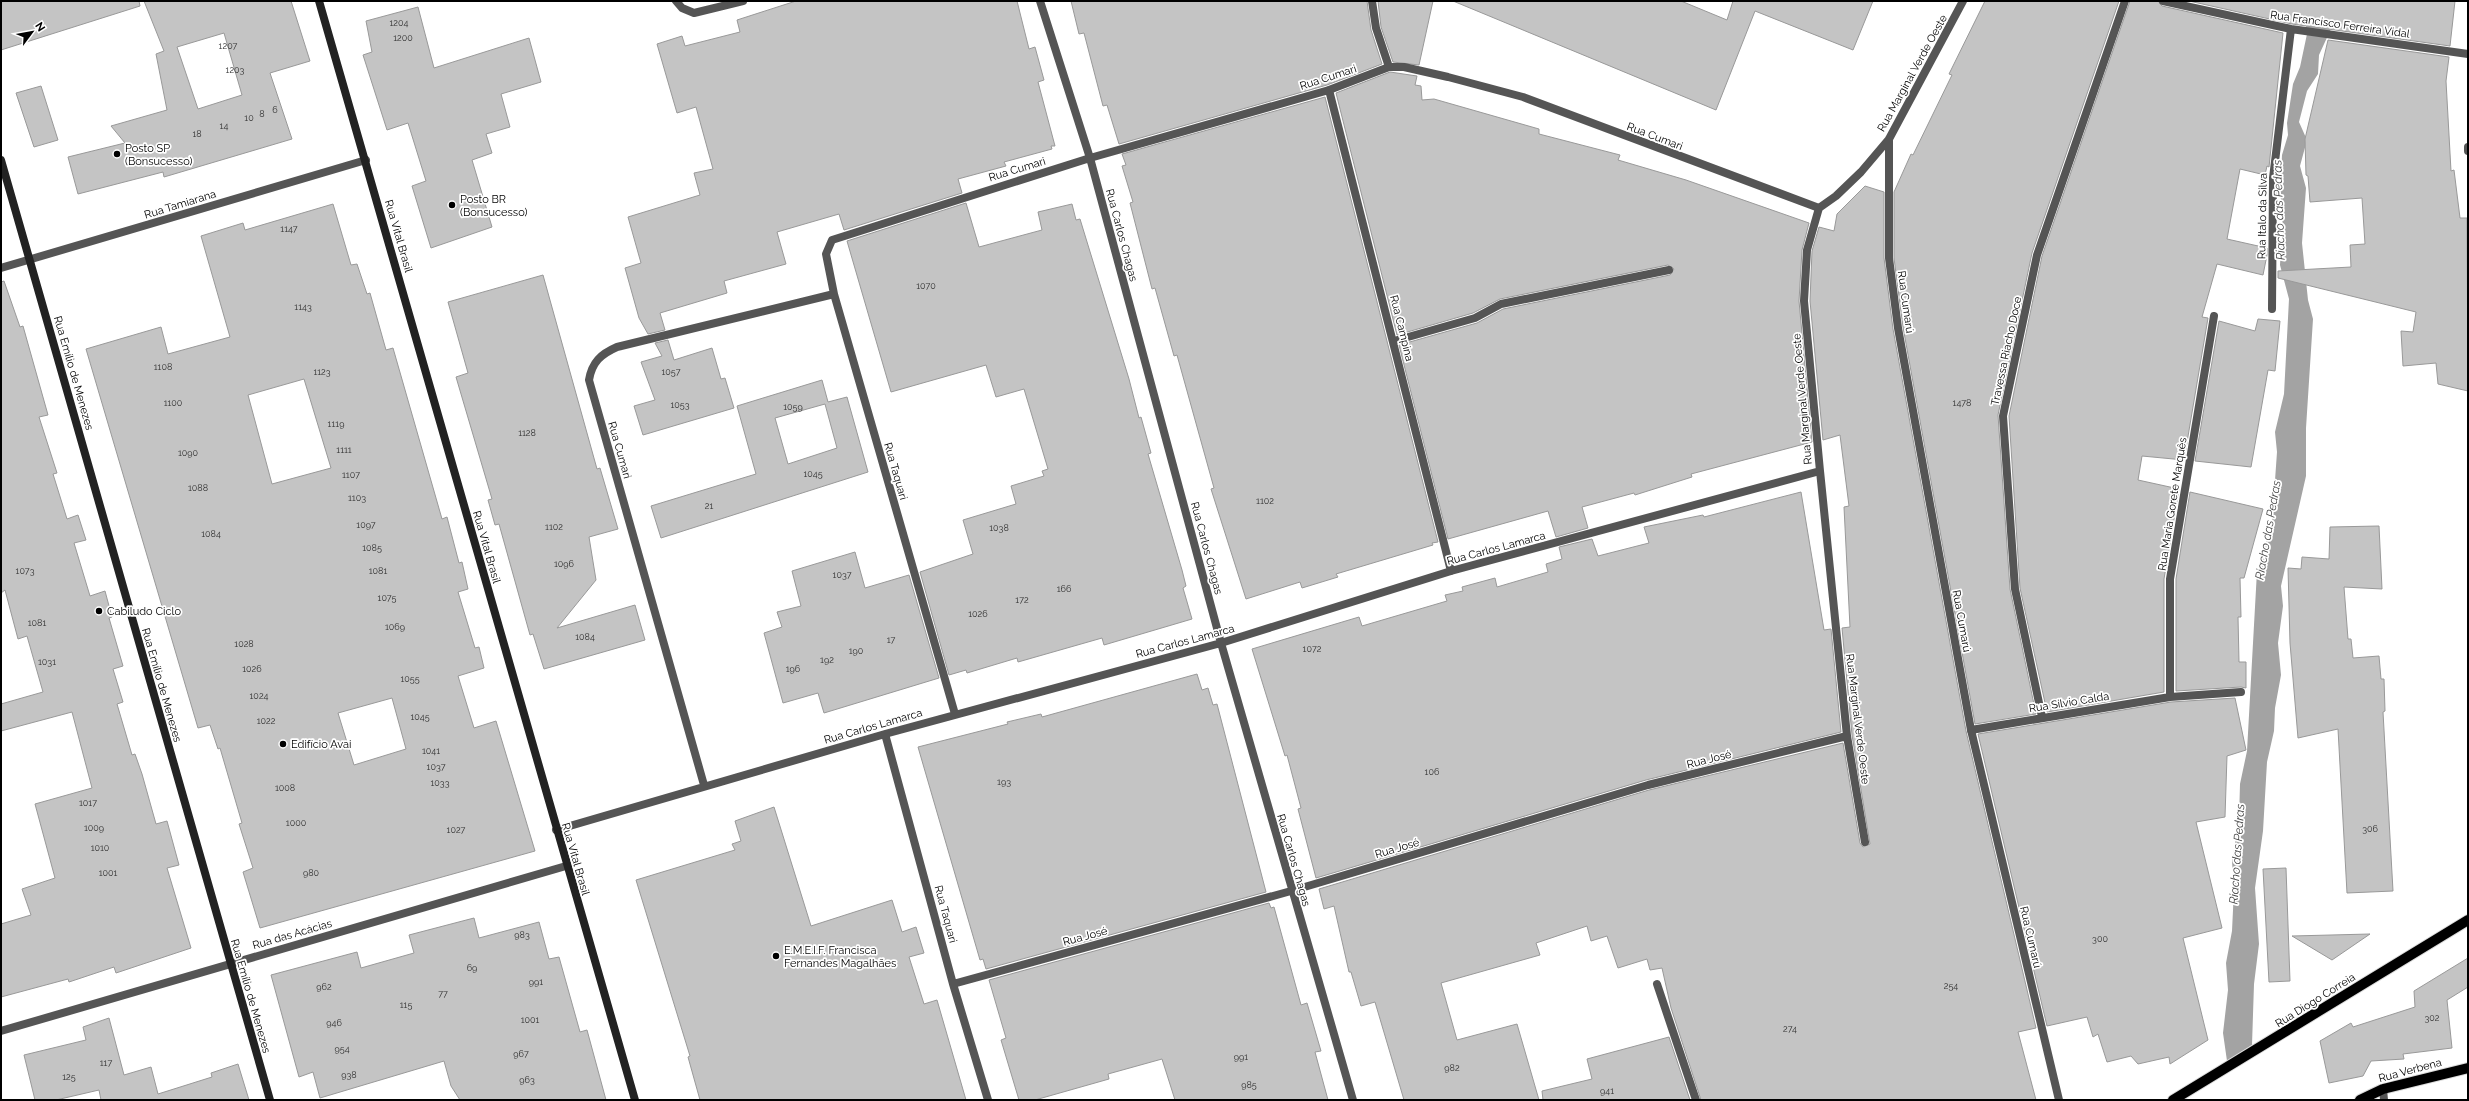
<svg xmlns="http://www.w3.org/2000/svg" width="2469" height="1101" viewBox="0 0 2469 1101" font-family="Raleway,sans-serif">
<style>
.water{fill:#a3a3a3}
.building{fill:#c4c4c4;stroke:#999;fill-rule:evenodd}
.lines{fill:none;stroke-linecap:round;stroke-linejoin:round}
.primary-casing{stroke:#dbdbdb;stroke-width:12}
.lane{stroke:#555;stroke-width:8}
.street{stroke:#555;stroke-width:8}
.secondary{stroke:#222;stroke-width:8}
.primary{stroke:#000;stroke-width:10}
.poi-dot{fill:#000;stroke:#fff;stroke-width:1.5}
.labels{text-anchor:middle;stroke-width:3.5;stroke-linejoin:round;paint-order:stroke}
.number-label{font-size:9px;fill:#313131}
.street-label{font-size:11px;fill:#000;stroke:#fff}
.poi-label{font-size:11px;fill:#000;stroke:#fff;text-anchor:start}
.water-label{font-size:12px;font-style:italic;fill:#444;stroke:#fff}
</style>
<rect width="100%" height="100%" fill="#fff"/>
<path class="water" d="M 2319,5 L 2334,14 L 2330,31 L 2319,55 L 2318,74 L 2307,91 L 2299,122 L 2307,140 L 2300,166 L 2306,188 L 2302,243 L 2308,300 L 2313,319 L 2306,428 L 2306,476 L 2281,586 L 2283,606 L 2278,643 L 2281,675 L 2275,708 L 2274,731 L 2267,762 L 2263,831 L 2255,888 L 2259,944 L 2254,984 L 2252,1045 L 2227,1061 L 2223,1033 L 2228,990 L 2226,963 L 2232,931 L 2234,889 L 2232,861 L 2239,819 L 2240,784 L 2247,751 L 2257,571 L 2272,523 L 2277,452 L 2275,432 L 2284,394 L 2289,299 L 2280,265 L 2283,211 L 2280,194 L 2282,155 L 2288,135 L 2287,123 L 2293,84 L 2300,67 L 2307,34 L 2304,30 Z"/>
<path class="building" d="M 1,1 L 139,1 L 140,6 L 1,50 Z
M 144,1 L 291,1 L 310,61 L 270,73 L 292,139 L 164,177 L 163,172 L 78,194 L 68,157 L 125,143 L 111,126 L 167,110 L 156,54 L 164,51 ZM 224,33 L 242,95 L 198,109 L 177,47 Z
M 796,1 L 1017,1 L 1029,49 L 1035,47 L 1044,80 L 1038,82 L 1055,146 L 1051,146 L 1052,149 L 1004,162 L 1006,166 L 958,179 L 962,193 L 844,230 L 839,214 L 777,232 L 786,264 L 724,281 L 727,293 L 660,313 L 665,330 L 648,334 L 639,318 L 625,268 L 641,263 L 628,217 L 700,195 L 694,173 L 713,169 L 696,107 L 677,113 L 657,44 L 682,36 L 685,46 L 740,32 L 737,20 Z
M 1071,1 L 1367,1 L 1371,30 L 1382,64 L 1327,85 L 1119,144 L 1107,105 L 1103,106 L 1084,33 L 1079,34 Z
M 1378,1 L 1433,1 L 1419,65 L 1393,62 L 1381,27 Z
M 1453,1 L 1681,1 L 1727,20 L 1733,1 L 1873,1 L 1853,50 L 1755,11 L 1716,110 Z
M 1985,1 L 2119,1 L 2032,253 L 1998,415 L 2010,589 L 2036,714 L 1975,724 L 1903,327 L 1894,258 L 1894,192 L 1911,154 L 1913,155 L 1952,75 L 1949,74 Z
M 2130,1 L 2158,1 L 2162,6 L 2283,33 L 2269,167 L 2267,166 L 2265,175 L 2240,169 L 2227,239 L 2267,248 L 2267,255 L 2263,275 L 2217,264 L 2202,317 L 2208,318 L 2184,460 L 2142,456 L 2138,480 L 2179,489 L 2164,579 L 2164,692 L 2047,712 L 2020,588 L 2009,416 L 2042,256 Z
M 2189,1 L 2455,1 L 2450,46 L 2292,24 Z
M 418,7 L 434,68 L 529,38 L 541,82 L 501,94 L 510,127 L 486,134 L 492,153 L 472,160 L 492,227 L 431,248 L 412,186 L 426,181 L 408,123 L 387,130 L 363,55 L 372,52 L 366,21 Z
M 2328,40 L 2449,57 L 2446,81 L 2451,171 L 2454,170 L 2460,218 L 2467,218 L 2468,391 L 2438,384 L 2436,363 L 2403,366 L 2401,331 L 2413,332 L 2416,312 L 2278,278 L 2278,271 L 2351,267 L 2350,245 L 2365,244 L 2362,198 L 2310,202 L 2308,176 L 2306,175 L 2305,139 Z
M 1390,72 L 1417,76 L 1415,85 L 1421,86 L 1422,100 L 1434,99 L 1539,129 L 1539,134 L 1620,155 L 1618,160 L 1686,180 L 1809,223 L 1802,250 L 1799,301 L 1812,442 L 1691,474 L 1692,477 L 1635,495 L 1634,493 L 1582,507 L 1588,528 L 1556,537 L 1548,511 L 1448,539 L 1399,345 L 1477,323 L 1503,309 L 1670,275 L 1674,269 L 1668,265 L 1500,299 L 1473,313 L 1397,335 L 1336,93 Z
M 41,86 L 58,140 L 34,147 L 16,93 Z
M 1325,97 L 1438,542 L 1432,543 L 1433,545 L 1336,574 L 1338,577 L 1302,588 L 1300,582 L 1246,599 L 1211,489 L 1214,488 L 1177,355 L 1174,356 L 1155,288 L 1152,289 L 1130,203 L 1133,202 L 1122,166 L 1126,165 L 1122,154 Z
M 1865,186 L 1884,192 L 1884,258 L 1893,329 L 1966,731 L 2036,1028 L 2018,1032 L 2036,1100 L 1701,1100 L 1671,1008 L 1662,968 L 1650,970 L 1647,959 L 1618,968 L 1607,936 L 1591,941 L 1587,926 L 1536,943 L 1540,955 L 1441,983 L 1457,1040 L 1517,1024 L 1539,1100 L 1404,1100 L 1375,1002 L 1361,1006 L 1351,972 L 1349,972 L 1334,906 L 1324,909 L 1319,889 L 1649,790 L 1843,743 L 1860,843 L 1863,847 L 1870,844 L 1852,735 L 1842,628 L 1850,627 L 1844,507 L 1849,506 L 1840,435 L 1823,440 L 1810,301 L 1812,251 L 1819,227 L 1834,231 L 1837,214 Z
M 966,203 L 979,247 L 1042,230 L 1038,212 L 1072,204 L 1076,220 L 1080,219 L 1129,379 L 1139,418 L 1141,417 L 1151,453 L 1148,454 L 1182,570 L 1186,586 L 1183,588 L 1192,619 L 1104,645 L 1102,638 L 1018,662 L 1017,658 L 967,673 L 966,670 L 949,675 L 920,572 L 973,554 L 963,520 L 1016,504 L 1011,486 L 1044,476 L 1042,471 L 1048,469 L 1024,389 L 996,397 L 986,365 L 891,392 L 847,241 Z
M 333,204 L 351,265 L 357,264 L 367,294 L 370,293 L 386,350 L 393,348 L 442,519 L 447,517 L 459,563 L 462,562 L 468,589 L 458,592 L 475,648 L 479,647 L 484,668 L 458,676 L 474,728 L 496,721 L 535,851 L 260,928 L 243,872 L 253,868 L 239,824 L 242,823 L 220,748 L 218,749 L 210,725 L 198,728 L 86,349 L 161,327 L 168,354 L 230,337 L 201,236 L 243,223 L 245,230 ZM 304,379 L 331,468 L 272,484 L 248,395 ZM 392,698 L 406,749 L 354,765 L 338,713 Z
M 543,275 L 597,469 L 600,468 L 618,529 L 589,537 L 596,580 L 557,628 L 635,605 L 645,640 L 544,669 L 533,634 L 530,635 L 499,524 L 495,525 L 488,500 L 492,499 L 456,377 L 468,373 L 448,302 Z
M 4,281 L 20,327 L 23,326 L 48,415 L 39,417 L 57,473 L 53,474 L 67,519 L 78,515 L 86,540 L 74,543 L 90,596 L 105,591 L 112,617 L 109,618 L 123,666 L 113,669 L 123,702 L 117,704 L 132,755 L 135,754 L 142,774 L 156,824 L 167,821 L 179,865 L 167,868 L 191,948 L 116,973 L 114,967 L 69,982 L 68,979 L 1,997 L 1,924 L 31,915 L 22,889 L 55,878 L 35,804 L 92,788 L 72,712 L 1,731 L 1,704 L 43,692 L 27,636 L 18,639 L 5,590 L 1,593 L 1,282 Z
M 2258,319 L 2280,321 L 2275,371 L 2268,370 L 2251,467 L 2195,461 L 2219,321 L 2255,331 Z
M 668,340 L 674,360 L 712,348 L 721,379 L 725,378 L 734,408 L 643,435 L 634,406 L 655,400 L 641,362 L 662,356 L 655,343 Z
M 822,380 L 828,402 L 847,397 L 868,472 L 661,538 L 651,506 L 756,474 L 737,406 ZM 825,404 L 837,448 L 788,464 L 775,418 Z
M 1801,492 L 1824,630 L 1831,629 L 1841,732 L 1646,780 L 1316,878 L 1298,809 L 1301,808 L 1287,755 L 1285,756 L 1252,649 L 1359,617 L 1362,626 L 1447,601 L 1445,595 L 1463,591 L 1462,587 L 1495,578 L 1497,587 L 1548,572 L 1546,564 L 1562,559 L 1559,547 L 1592,539 L 1598,556 L 1649,543 L 1644,527 L 1703,515 L 1704,517 Z
M 2190,492 L 2263,509 L 2244,578 L 2240,578 L 2241,617 L 2238,617 L 2239,662 L 2246,662 L 2246,688 L 2241,687 L 2176,691 L 2176,579 Z
M 2379,526 L 2382,589 L 2344,587 L 2348,639 L 2351,639 L 2353,658 L 2379,656 L 2381,679 L 2384,679 L 2385,711 L 2383,712 L 2393,891 L 2347,893 L 2338,729 L 2298,738 L 2290,643 L 2288,568 L 2301,569 L 2302,557 L 2329,559 L 2330,527 Z
M 855,552 L 865,588 L 909,575 L 939,678 L 824,713 L 818,693 L 783,703 L 764,633 L 782,627 L 777,612 L 801,606 L 792,571 Z
M 1197,674 L 1202,690 L 1208,688 L 1213,705 L 1217,704 L 1266,892 L 986,969 L 983,959 L 980,960 L 918,747 L 1008,724 L 1007,722 L 1041,714 L 1042,717 Z
M 2235,698 L 2246,750 L 2227,756 L 2225,817 L 2196,822 L 2222,928 L 2183,938 L 2208,1040 L 2170,1064 L 2169,1057 L 2138,1064 L 2131,1056 L 2107,1062 L 2098,1034 L 2093,1037 L 2087,1017 L 2047,1026 L 1978,734 L 2171,702 Z
M 774,807 L 811,926 L 892,900 L 902,932 L 916,927 L 924,953 L 909,957 L 924,1004 L 937,1000 L 966,1100 L 700,1100 L 688,1057 L 690,1056 L 636,880 L 735,850 L 732,844 L 741,841 L 735,821 Z
M 2286,868 L 2290,981 L 2269,982 L 2263,869 Z
M 1269,903 L 1271,908 L 1274,907 L 1301,1005 L 1307,1003 L 1321,1051 L 1315,1052 L 1328,1100 L 1175,1100 L 1162,1059 L 1108,1074 L 1109,1079 L 1035,1100 L 1019,1100 L 1001,1040 L 1006,1038 L 989,980 Z
M 474,918 L 479,938 L 539,922 L 549,959 L 559,957 L 580,1032 L 587,1030 L 606,1100 L 460,1100 L 451,1086 L 444,1061 L 320,1098 L 313,1072 L 299,1077 L 271,975 L 357,952 L 361,968 L 414,953 L 409,935 Z
M 2370,934 L 2332,960 L 2292,936 Z
M 2468,958 L 2468,987 L 2447,1000 L 2452,1048 L 2403,1054 L 2404,1059 L 2371,1061 L 2363,1076 L 2329,1083 L 2320,1041 L 2351,1023 L 2353,1027 L 2415,1007 L 2414,991 Z
M 109,1018 L 124,1075 L 151,1067 L 158,1094 L 212,1077 L 211,1073 L 238,1064 L 249,1100 L 101,1100 L 99,1090 L 56,1100 L 35,1100 L 24,1055 L 86,1040 L 83,1027 Z
M 1669,1037 L 1690,1100 L 1543,1100 L 1542,1091 L 1592,1079 L 1587,1059 Z"/>
<g class="lines">
<g class="primary-casing">
<path id="primary" d="M 2173,1100 L 2468,920
M 2360,1100 L 2383,1089 L 2468,1068"/>
</g>
<path class="lane" d="M 2163,1 L 2291,29 L 2468,54
M 2272,309 L 2273,178 L 2291,29
M 2170,697 L 2170,579 L 2214,316
M 2042,717 L 2015,589 L 2003,416 L 2037,255 L 2125,1
M 1971,730 L 2170,697 L 2241,692"/>
<path class="street" d="M 676,1 L 682,8 L 694,13 L 743,1
M 1040,1 L 1090,158 L 1221,643 L 1353,1100
M 1372,1 L 1376,28 L 1389,67
M 1329,90 L 1451,571
M 1889,139 L 1889,258 L 1898,328 L 1971,730 L 2059,1100
M 2468,147 L 2468,151
M 1,268 L 366,160
M 1394,341 L 1475,318 L 1501,304 L 1669,270
M 955,714 L 834,294 L 826,254 L 832,240 L 1090,158 L 1329,90 L 1389,67 L 1404,67 L 1448,77 L 1523,97 L 1819,208
M 885,734 L 953,984 L 988,1100
M 704,785 L 589,380 C 592,362 601,354 617,347 L 834,294
M 556,830 L 885,734 L 1221,643 L 1451,571 L 1820,471
M 1865,842 L 1847,736 L 1820,471 L 1804,301 L 1807,250 L 1819,208 L 1836,196 L 1861,172 L 1889,139 L 1963,1
M 953,984 L 1291,891 L 1648,785 L 1847,736
M 1657,984 L 1696,1100
M 1,1031 L 566,866
M 2383,1089 L 2384,1100"/>
<path class="secondary" d="M 319,1 L 635,1100
M 1,160 L 270,1100"/>
<use href="#primary" class="primary"/>
</g>
<g class="poi-dot">
<circle cx="117" cy="154" r="4"/>
<circle cx="452" cy="205" r="4"/>
<circle cx="99" cy="611" r="4"/>
<circle cx="283" cy="744" r="4"/>
<circle cx="776" cy="956" r="4"/>
</g>
<g class="labels">
<g class="number-label">
<text x="399" y="26">1204</text>
<text x="403" y="41">1200</text>
<text x="228" y="49">1207</text>
<text x="235" y="73">1203</text>
<text x="275" y="113">6</text>
<text x="262" y="117">8</text>
<text x="249" y="121">10</text>
<text x="224" y="129">14</text>
<text x="197" y="137">18</text>
<text x="289" y="232">1147</text>
<text x="926" y="289">1070</text>
<text x="303" y="310">1143</text>
<text x="163" y="370">1108</text>
<text x="322" y="375">1123</text>
<text x="671" y="375">1057</text>
<text x="173" y="406">1100</text>
<text x="1962" y="406">1478</text>
<text x="680" y="408">1053</text>
<text x="793" y="410">1059</text>
<text x="336" y="427">1119</text>
<text x="527" y="436">1128</text>
<text x="344" y="453">1111</text>
<text x="188" y="456">1090</text>
<text x="813" y="477">1045</text>
<text x="351" y="478">1107</text>
<text x="198" y="491">1088</text>
<text x="357" y="501">1103</text>
<text x="1265" y="504">1102</text>
<text x="709" y="509">21</text>
<text x="366" y="528">1097</text>
<text x="554" y="530">1102</text>
<text x="999" y="531">1038</text>
<text x="211" y="537">1084</text>
<text x="372" y="551">1085</text>
<text x="564" y="567">1096</text>
<text x="25" y="574">1073</text>
<text x="378" y="574">1081</text>
<text x="842" y="578">1037</text>
<text x="1064" y="592">166</text>
<text x="387" y="601">1075</text>
<text x="1022" y="603">172</text>
<text x="978" y="617">1026</text>
<text x="37" y="626">1081</text>
<text x="395" y="630">1069</text>
<text x="585" y="640">1084</text>
<text x="891" y="643">17</text>
<text x="244" y="647">1028</text>
<text x="1312" y="652">1072</text>
<text x="856" y="654">190</text>
<text x="827" y="663">192</text>
<text x="47" y="665">1031</text>
<text x="252" y="672">1026</text>
<text x="793" y="672">196</text>
<text x="410" y="682">1055</text>
<text x="259" y="699">1024</text>
<text x="420" y="720">1045</text>
<text x="266" y="724">1022</text>
<text x="431" y="754">1041</text>
<text x="436" y="770">1037</text>
<text x="1432" y="775">106</text>
<text x="1004" y="785">193</text>
<text x="440" y="786">1033</text>
<text x="285" y="791">1008</text>
<text x="88" y="806">1017</text>
<text x="296" y="826">1000</text>
<text x="94" y="831">1009</text>
<text x="2370" y="832">306</text>
<text x="456" y="833">1027</text>
<text x="100" y="851">1010</text>
<text x="108" y="876">1001</text>
<text x="311" y="876">980</text>
<text x="522" y="938">983</text>
<text x="2100" y="942">300</text>
<text x="472" y="971">69</text>
<text x="536" y="985">991</text>
<text x="1951" y="989">254</text>
<text x="324" y="990">962</text>
<text x="443" y="997">77</text>
<text x="406" y="1008">115</text>
<text x="2432" y="1021">302</text>
<text x="530" y="1023">1001</text>
<text x="334" y="1026">946</text>
<text x="1790" y="1032">274</text>
<text x="342" y="1052">954</text>
<text x="521" y="1057">967</text>
<text x="1241" y="1060">991</text>
<text x="106" y="1066">117</text>
<text x="1452" y="1071">982</text>
<text x="349" y="1078">938</text>
<text x="69" y="1080">125</text>
<text x="527" y="1083">963</text>
<text x="1249" y="1088">985</text>
<text x="1607" y="1094">941</text>
</g>
<g class="street-label">
<text transform="translate(2340 24) rotate(8)" y="4">Rua Francisco Ferreira Vidal</text>
<text transform="translate(1912 73) rotate(-61)" y="4">Rua Marginal Verde Oeste</text>
<text transform="translate(1328 77) rotate(-18)" y="4">Rua Cumari</text>
<text transform="translate(1655 136) rotate(21)" y="4">Rua Cumari</text>
<text transform="translate(1017 169) rotate(-17)" y="4">Rua Cumari</text>
<text transform="translate(180 204) rotate(-17)" y="4">Rua Tamiarana</text>
<text transform="translate(2262 216) rotate(-89)" y="4">Rua Italo da Silva</text>
<text transform="translate(1122 235) rotate(75)" y="4">Rua Carlos Chagas</text>
<text transform="translate(399 236) rotate(74)" y="4">Rua Vital Brasil</text>
<text transform="translate(1906 302) rotate(82)" y="4">Rua Cumarú</text>
<text transform="translate(1402 328) rotate(76)" y="4">Rua Campina</text>
<text transform="translate(2006 351) rotate(-78)" y="4">Travessa Riacho Doce</text>
<text transform="translate(74 373) rotate(74)" y="4">Rua Emílio de Menezes</text>
<text transform="translate(1802 399) rotate(-95)" y="4">Rua Marginal Verde Oeste</text>
<text transform="translate(620 450) rotate(74)" y="4">Rua Cumari</text>
<text transform="translate(896 471) rotate(74)" y="4">Rua Taquari</text>
<text transform="translate(2172 504) rotate(-81)" y="4">Rua Maria Gorete Marquês</text>
<text transform="translate(487 547) rotate(74)" y="4">Rua Vital Brasil</text>
<text transform="translate(1207 548) rotate(75)" y="4">Rua Carlos Chagas</text>
<text transform="translate(1496 548) rotate(-15)" y="4">Rua Carlos Lamarca</text>
<text transform="translate(1962 621) rotate(80)" y="4">Rua Cumarú</text>
<text transform="translate(1185 641) rotate(-15)" y="4">Rua Carlos Lamarca</text>
<text transform="translate(162 685) rotate(74)" y="4">Rua Emílio de Menezes</text>
<text transform="translate(2069 702) rotate(-9)" y="4">Rua Silvio Calda</text>
<text transform="translate(1858 719) rotate(83)" y="4">Rua Marginal Verde Oeste</text>
<text transform="translate(873 726) rotate(-16)" y="4">Rua Carlos Lamarca</text>
<text transform="translate(1709 759) rotate(-14)" y="4">Rua José</text>
<text transform="translate(1397 848) rotate(-16)" y="4">Rua José</text>
<text transform="translate(576 859) rotate(74)" y="4">Rua Vital Brasil</text>
<text transform="translate(1294 860) rotate(74)" y="4">Rua Carlos Chagas</text>
<text transform="translate(946 914) rotate(75)" y="4">Rua Taquari</text>
<text transform="translate(292 934) rotate(-16)" y="4">Rua das Acácias</text>
<text transform="translate(1085 936) rotate(-15)" y="4">Rua José</text>
<text transform="translate(2031 937) rotate(77)" y="4">Rua Cumarú</text>
<text transform="translate(251 996) rotate(74)" y="4">Rua Emílio de Menezes</text>
<text transform="translate(2315 1000) rotate(-32)" y="4">Rua Diogo Correia</text>
<text transform="translate(2410 1070) rotate(-15)" y="4">Rua Verbena</text>
</g>
<g class="poi-label">
<text x="125" y="152">Posto SP<tspan x="125" dy="13">(Bonsucesso)</tspan></text>
<text x="460" y="203">Posto BR<tspan x="460" dy="13">(Bonsucesso)</tspan></text>
<text x="107" y="615">Cabiludo Ciclo</text>
<text x="291" y="748">Edifício Avai</text>
<text x="784" y="954">E.M.E.I.F. Francisca<tspan x="784" dy="13">Fernandes Magalhães</tspan></text>
</g>
<g class="water-label">
<text transform="translate(2279 210) rotate(-92)" y="4">Riacho das Pedras</text>
<text transform="translate(2268 530) rotate(-80)" y="4">Riacho das Pedras</text>
<text transform="translate(2237 854) rotate(-86)" y="4">Riacho das Pedras</text>
</g>
</g>
<rect width="2469" height="1101" fill="none" stroke="#000000" stroke-width="4"/>
<g transform="translate(32 32) rotate(58)" stroke="#ffffff" stroke-width="3" paint-order="stroke">
<path d="M0-3L7 15L0 10L-7 15Z" fill="#000000"/>
<text y="-6" font-size="11" font-weight="bold" text-anchor="middle" fill="#000000">N</text>
</g>
</svg>
